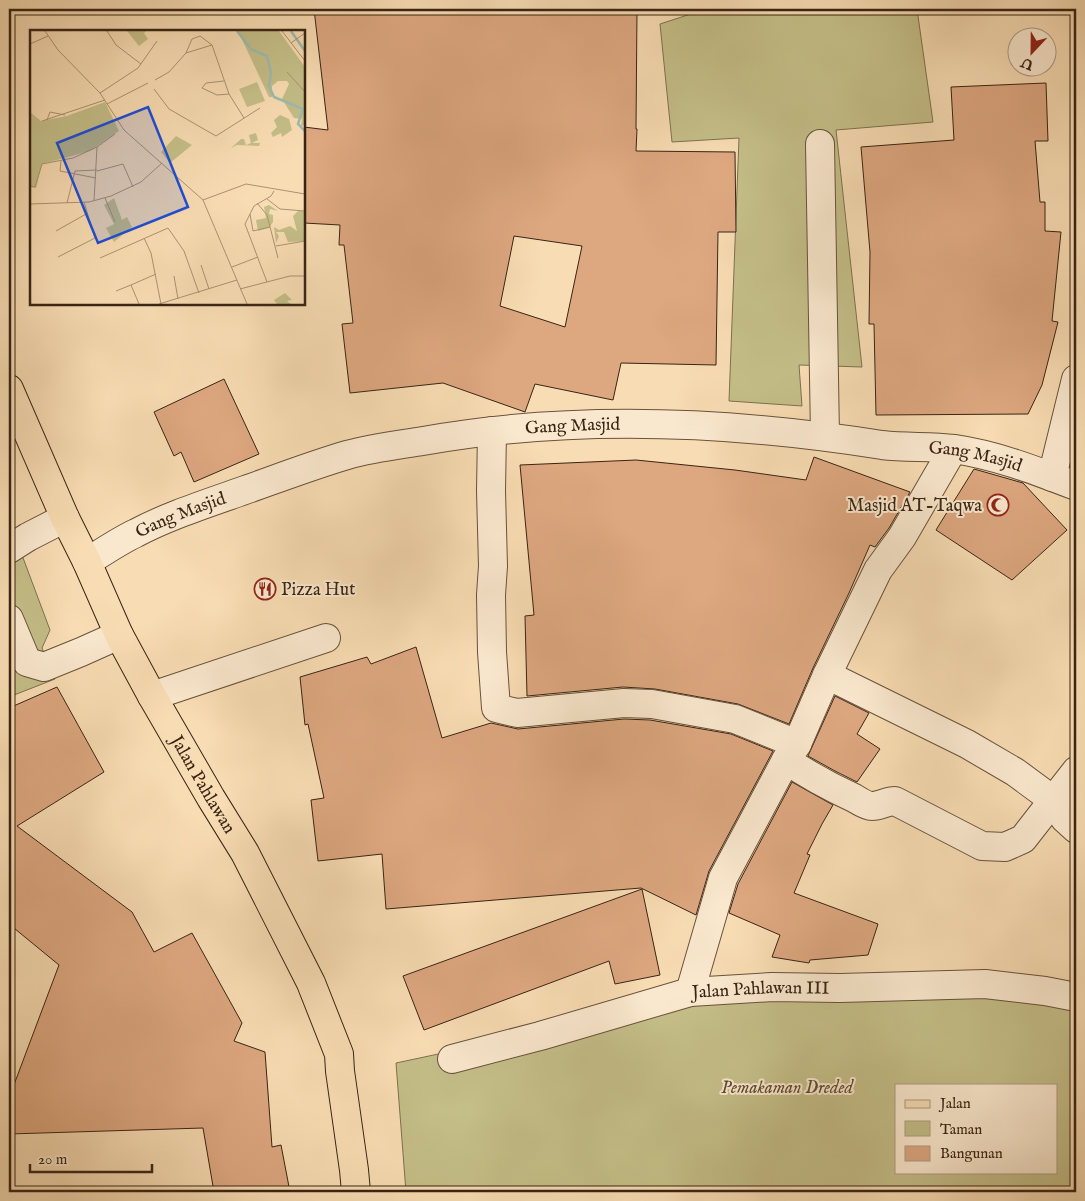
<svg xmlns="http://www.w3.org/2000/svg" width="1085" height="1201" viewBox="0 0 1085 1201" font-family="'IM FELL English',serif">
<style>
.green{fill:#c4be88;stroke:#7e714e;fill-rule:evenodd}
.building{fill:#dda780;stroke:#392414;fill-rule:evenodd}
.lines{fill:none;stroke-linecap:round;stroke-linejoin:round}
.minor-casing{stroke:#69523c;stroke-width:30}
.major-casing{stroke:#392414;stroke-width:30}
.minor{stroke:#fae8ce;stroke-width:28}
.major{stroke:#f8dcb3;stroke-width:28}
.labels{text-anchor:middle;stroke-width:4;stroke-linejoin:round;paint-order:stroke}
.street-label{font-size:18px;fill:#392414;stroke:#fae8ce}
.poi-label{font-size:18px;fill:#392414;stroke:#fae8ce;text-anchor:end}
.park-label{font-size:18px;font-style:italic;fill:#5c4a31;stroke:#fae8ce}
.inset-river{fill:none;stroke:#9dbbaf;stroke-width:2.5}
.inset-road{fill:none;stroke:#ac9273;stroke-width:1}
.view{fill:#1d4ed8;fill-opacity:0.15;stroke:#1d4ed8;stroke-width:2.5}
.inset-edge{fill:none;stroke:#392414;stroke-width:2.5}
</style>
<rect width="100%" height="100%" fill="#f8dcb3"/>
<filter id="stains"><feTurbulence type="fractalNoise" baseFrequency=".004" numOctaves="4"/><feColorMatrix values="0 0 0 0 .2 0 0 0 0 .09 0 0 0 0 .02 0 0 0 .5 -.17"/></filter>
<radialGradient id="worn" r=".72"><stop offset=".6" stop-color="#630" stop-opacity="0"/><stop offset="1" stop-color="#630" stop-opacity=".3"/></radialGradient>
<path class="green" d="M 706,9 L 917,9 L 933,122 L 836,130 L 862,367 L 799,365 L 802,406 L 729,401 L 739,138 L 672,142 L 660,24 Z
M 10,523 L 50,630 L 42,648 L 55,679 L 9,697 L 9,524 Z
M 782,981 L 1076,985 L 1076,1192 L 406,1192 L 396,1063 ZM 896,1085 L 1056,1085 L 1056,1172 L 896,1172 Z"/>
<path class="building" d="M 314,9 L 637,9 L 636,129 L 637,129 L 636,151 L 735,152 L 736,232 L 718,232 L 716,365 L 621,363 L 613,400 L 535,384 L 525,412 L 443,383 L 350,393 L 342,324 L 353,323 L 344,245 L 339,245 L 340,225 L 304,223 L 304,127 L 328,130 ZM 514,236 L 582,246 L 565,327 L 500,306 Z
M 1046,83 L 1048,141 L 1035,141 L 1040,202 L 1045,202 L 1045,231 L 1061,232 L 1052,321 L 1058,322 L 1042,385 L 1028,414 L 876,415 L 874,324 L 869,324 L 870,252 L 861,147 L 954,140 L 951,87 Z
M 224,379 L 259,454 L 194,482 L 181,452 L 174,456 L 154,412 Z
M 814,457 L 910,492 L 889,528 L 875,547 L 870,545 L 849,593 L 813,668 L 789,724 L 738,704 L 655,689 L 623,687 L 527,696 L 525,616 L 534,615 L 520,465 L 636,460 L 735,470 L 806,480 Z
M 974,469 L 1023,483 L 1067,530 L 1012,580 L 936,530 Z
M 416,647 L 442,738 L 491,723 L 518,729 L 624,719 L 650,720 L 731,734 L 773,751 L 709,871 L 696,915 L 641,888 L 386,909 L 382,854 L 318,861 L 311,800 L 324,798 L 308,724 L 305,725 L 300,677 L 367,657 L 371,664 Z
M 57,687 L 104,772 L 17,826 L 132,912 L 154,952 L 192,933 L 242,1023 L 234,1041 L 265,1052 L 272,1147 L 281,1145 L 290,1192 L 214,1192 L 203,1128 L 9,1134 L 9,1098 L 59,965 L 9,924 L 9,708 Z
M 835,696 L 869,713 L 857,734 L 880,749 L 857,782 L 835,771 L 808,756 Z
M 792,782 L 833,805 L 822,824 L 807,854 L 810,855 L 794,893 L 878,924 L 868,955 L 810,960 L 809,963 L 772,957 L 780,935 L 729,913 L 738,884 Z
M 642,889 L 660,975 L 615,984 L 609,961 L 424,1030 L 403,976 Z"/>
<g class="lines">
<g class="minor-casing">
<g id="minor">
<path d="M 820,144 L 825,435"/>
<path d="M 492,431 L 491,491 L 493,566 L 491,595 L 492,652 L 496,708 L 517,713 L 624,703 L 652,704 L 735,719 L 797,744"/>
<path d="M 1052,477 L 1076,379"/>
<path d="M 9,549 L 28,537 L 65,518"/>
<path id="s1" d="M 87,562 C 103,552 119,541 136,533 C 170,515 209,503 245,490 C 279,478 313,465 347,455 C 372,448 398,445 423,441 C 575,414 730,421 882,445 C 906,448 930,446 954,449 C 996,455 1037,471 1076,486"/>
<path d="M 9,619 L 27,662 L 44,667 L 81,652 L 119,635"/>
<path d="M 827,675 L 967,744 L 1015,772 L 1053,800 L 1065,819 L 1076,829"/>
<path d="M 152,696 L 326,638"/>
<path d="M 786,760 C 808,775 830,787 854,798 C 859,801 867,806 872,806 C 880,806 887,801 895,801 L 982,846 L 1005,847 L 1023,839 L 1076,771"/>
<path d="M 690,992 L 723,878 L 786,760 L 797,744 L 827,675 L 878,570 L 902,537 L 953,449"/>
<path id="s2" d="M 452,1059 L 540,1036 L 690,992 L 772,987 L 840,988 L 985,984 L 1045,991 L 1076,997"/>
</g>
</g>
<g class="major-casing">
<g id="major">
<path id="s3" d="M 9,389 L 65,518 L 87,562 L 119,635 L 152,696 L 211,798 L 245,853 L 311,983 L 339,1054 L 340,1071 L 354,1170 L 356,1192"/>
</g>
</g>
<use href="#minor" class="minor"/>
<use href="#major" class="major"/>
</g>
<defs>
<g id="mosque-ring" transform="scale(1.125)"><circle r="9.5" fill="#fae8ce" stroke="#8f2418" stroke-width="1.5"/><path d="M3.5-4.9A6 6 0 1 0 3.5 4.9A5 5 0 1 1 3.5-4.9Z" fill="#8f2418"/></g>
<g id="restaurant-ring" transform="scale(1.125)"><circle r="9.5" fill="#fae8ce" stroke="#8f2418" stroke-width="1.5"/><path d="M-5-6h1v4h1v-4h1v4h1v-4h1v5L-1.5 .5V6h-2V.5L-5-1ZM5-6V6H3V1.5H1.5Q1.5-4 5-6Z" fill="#8f2418"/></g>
</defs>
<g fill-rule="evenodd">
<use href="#mosque-ring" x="998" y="505"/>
<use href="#restaurant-ring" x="265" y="589"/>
</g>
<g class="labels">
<g class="street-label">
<text dy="6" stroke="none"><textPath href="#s1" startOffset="510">Gang Masjid</textPath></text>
<text dy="6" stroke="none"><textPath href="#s1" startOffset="915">Gang Masjid</textPath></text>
<text dy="6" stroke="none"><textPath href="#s1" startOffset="105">Gang Masjid</textPath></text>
<text dy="6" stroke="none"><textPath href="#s3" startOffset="441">Jalan Pahlawan</textPath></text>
<text dy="6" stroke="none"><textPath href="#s2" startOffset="318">Jalan Pahlawan III</textPath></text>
</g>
<g class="poi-label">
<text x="982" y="511">Masjid AT-Taqwa</text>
<text x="281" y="595" text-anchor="start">Pizza Hut</text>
</g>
<g class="park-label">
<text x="787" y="1093">Pemakaman Dreded</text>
</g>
</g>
<g transform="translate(30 30)">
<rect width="275" height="275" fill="#f8dcb3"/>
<path d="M 97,1 L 116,1 L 114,3 L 118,9 L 109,16 ZM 208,1 L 249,1 L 275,37 L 275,95 L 271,96 L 272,89 L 264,88 L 252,69 L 259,54 L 257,51 L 248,51 L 242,56 L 242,67 L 239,67 ZM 227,52 L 235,71 L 217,77 L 209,59 ZM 75,72 L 89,101 L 60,121 L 12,134 L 6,158 L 0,157 L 0,82 L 11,91 L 37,86 ZM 250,85 L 259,89 L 262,100 L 252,107 L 251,103 L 243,107 L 241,103 L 247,97 L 244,90 ZM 226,103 L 228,110 L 222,113 L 230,113 L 229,116 L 207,115 L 201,118 L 211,109 L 214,109 L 216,115 L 221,113 L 219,105 ZM 146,106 L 162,115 L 140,133 L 131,122 ZM 84,168 L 92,190 L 97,187 L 102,197 L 84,212 L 76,198 L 84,194 L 74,175 ZM 239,175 L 248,181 L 240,179 L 239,184 L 243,185 L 243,192 L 239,198 L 228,201 L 226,190 L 236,188 L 234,177 ZM 268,181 L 275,181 L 275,211 L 258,212 L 254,202 L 246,202 L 249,206 L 246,213 L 244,197 L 249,200 L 260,196 L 267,201 L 263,186 ZM 255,263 L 262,270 L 257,271 L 261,274 L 247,274 L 244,270 Z" fill="#c4be88"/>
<path class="inset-river" d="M 207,1 L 221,19 L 237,26 L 241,43 L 239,56 L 244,67 L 273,79 L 268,94 L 275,101M 261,1 L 275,21"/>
<path class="inset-road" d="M 15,1 L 28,20 L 70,63 L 94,100 L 173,170 L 217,274M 77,1 L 86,15 L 111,34M 252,1 L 275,31M 261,13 L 275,3M 0,14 L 18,6M 156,23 L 182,15M 257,42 L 275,62M 125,50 L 139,42 L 156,23 L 162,9 L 170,6 L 182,15 L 199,64 L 214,88M 194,51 L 176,53 L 172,58 L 187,65 L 199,64M 124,59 L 139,79 L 186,106 L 230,78M 70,63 L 108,38 L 127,11M 77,74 L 118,53M 17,90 L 20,82 L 35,85M 12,91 L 75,70M 31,131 L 30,141 L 66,148M 67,141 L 93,134 L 103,157M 0,156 L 5,157 L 12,134 L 43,128 L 67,117 L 85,104M 75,168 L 85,192M 237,169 L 250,179 L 275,181M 173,170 L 216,154 L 275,164M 64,171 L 67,117M 37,173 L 45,141 L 67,140M 227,173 L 237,185 L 248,228M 0,174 L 59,172 L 81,166 L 111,152 L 132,133M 220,184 L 223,201 L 240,197M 26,201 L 56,184M 114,208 L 121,223 L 131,274M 246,216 L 275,211M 28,227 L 65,208 L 54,172M 70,228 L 138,198 L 154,221 L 169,263M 171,235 L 179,259M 202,237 L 228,227M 144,246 L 148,269M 237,252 L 215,194 L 224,176 L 241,166 L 244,161M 101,255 L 126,244M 210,259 L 260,246 L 275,246M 86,261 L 101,255 L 109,274M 129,274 L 207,250"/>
<path class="view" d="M 118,77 L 158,177 L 68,213 L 27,113 Z"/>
<rect width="275" height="275" class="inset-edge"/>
</g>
<rect width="1085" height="1201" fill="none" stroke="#f8dcb3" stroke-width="30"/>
<rect x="10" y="10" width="1065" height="1181" fill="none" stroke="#392414" stroke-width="2.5"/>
<rect x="15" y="15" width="1055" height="1171" fill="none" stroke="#392414"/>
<rect x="895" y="1084" width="162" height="90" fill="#fae8ce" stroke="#ad9a84"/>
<rect x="905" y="1100" width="25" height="8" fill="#f8dcb3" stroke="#ad9a84"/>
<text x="940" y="1108" font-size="15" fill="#392414">Jalan</text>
<rect x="905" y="1121" width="25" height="15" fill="#c4be88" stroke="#ad9a84"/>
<text x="940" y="1134" font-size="15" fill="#392414">Taman</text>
<rect x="905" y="1146" width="25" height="15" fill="#dda780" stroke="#ad9a84"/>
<text x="940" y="1158" font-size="15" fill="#392414">Bangunan</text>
<g transform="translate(1032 52) rotate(202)"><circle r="24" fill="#fae8ce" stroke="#ad9a84"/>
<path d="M0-4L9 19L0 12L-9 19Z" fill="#8f2418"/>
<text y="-8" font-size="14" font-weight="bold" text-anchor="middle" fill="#392414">U</text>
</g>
<path d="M30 1164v8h122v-8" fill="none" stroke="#392414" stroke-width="2.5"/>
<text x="38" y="1164" font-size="15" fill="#392414" stroke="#fae8ce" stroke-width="4" paint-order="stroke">20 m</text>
<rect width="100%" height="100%" filter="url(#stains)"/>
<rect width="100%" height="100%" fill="url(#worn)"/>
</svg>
